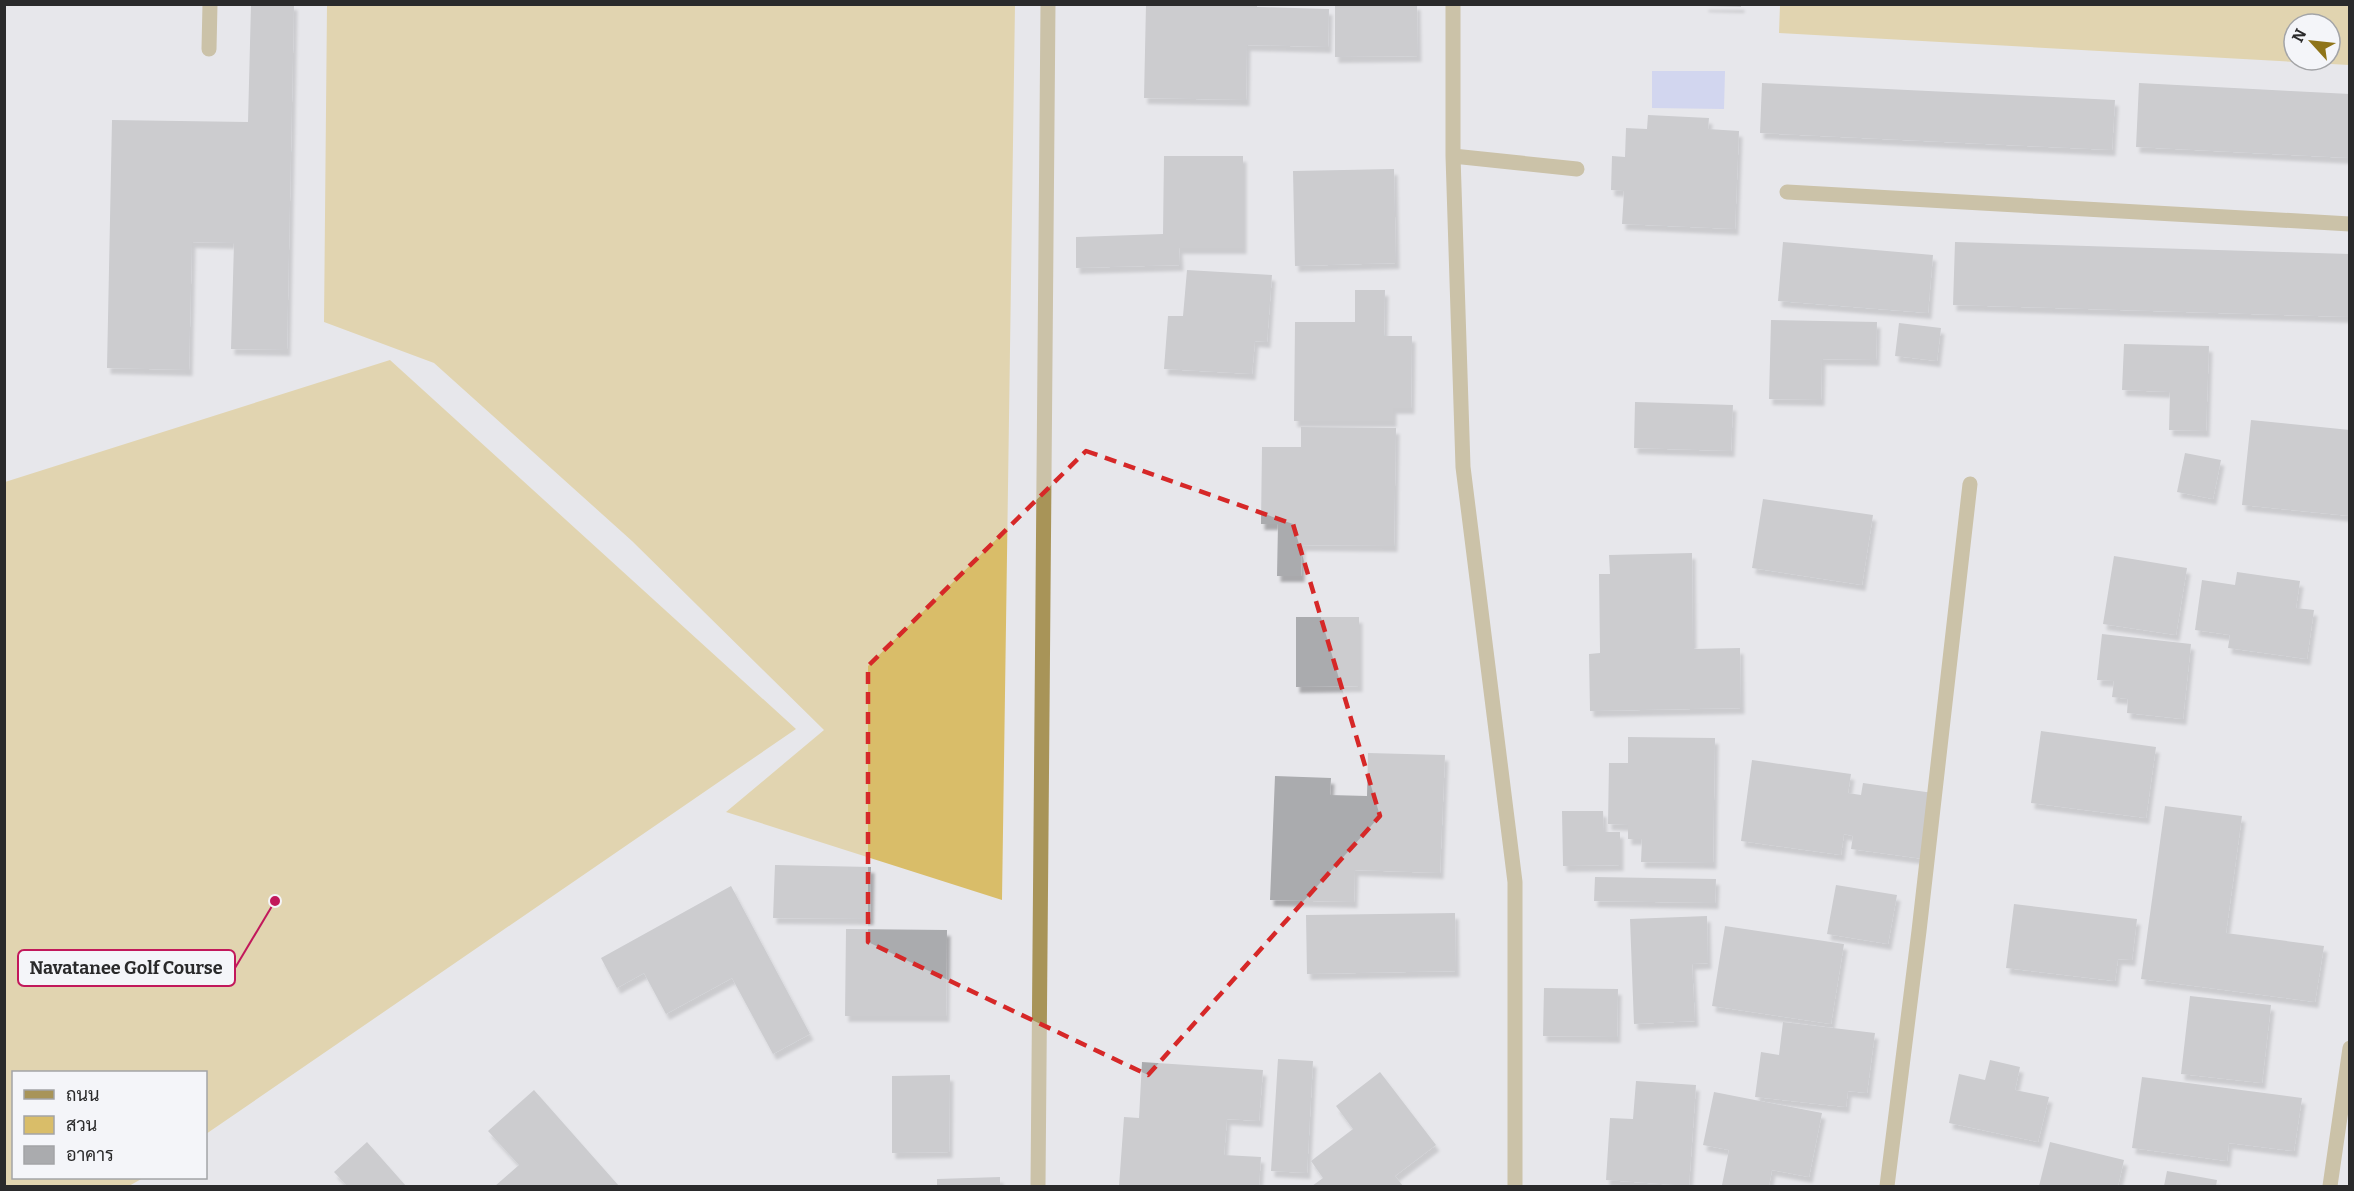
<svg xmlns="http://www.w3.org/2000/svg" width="2354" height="1191" viewBox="0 0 2354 1191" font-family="Bitter,Sarabun,serif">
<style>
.green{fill:#d9bd69;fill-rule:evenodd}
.water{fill:#b8c0f4}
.building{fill:#aaabae;filter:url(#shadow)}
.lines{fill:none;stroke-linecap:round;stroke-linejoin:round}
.minor{stroke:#a89458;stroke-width:15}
.marked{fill:none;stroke:#d62828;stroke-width:4.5;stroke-dasharray:12 8;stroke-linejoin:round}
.leader{fill:none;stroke:#c2185b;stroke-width:2}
.callout-dot{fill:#c2185b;stroke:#f4f5f9;stroke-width:2}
.callout{fill:#f4f5f9;stroke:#c2185b;stroke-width:2}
.callout-label{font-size:18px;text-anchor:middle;font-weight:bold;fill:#2a2a2b}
</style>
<defs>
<filter id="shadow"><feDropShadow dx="3.5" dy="6" stdDeviation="1.5" flood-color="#0004"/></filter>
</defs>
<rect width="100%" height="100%" fill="#e7e7eb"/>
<path class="green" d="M 327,5 L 1015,5 L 1002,900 L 726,812 L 824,730 L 632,541 L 434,363 L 324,322 Z
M 1780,5 L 2349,5 L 2349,65 L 1779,33 ZM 2294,24 L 2330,24 L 2330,60 L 2294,60 Z
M 390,360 L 796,729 L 206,1134 L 206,1072 L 14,1072 L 14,1178 L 143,1178 L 129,1186 L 5,1186 L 5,482 Z"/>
<path class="water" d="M 1652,71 L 1725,71 L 1724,109 L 1652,108 Z"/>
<path class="building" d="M 251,4 L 294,4 L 287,350 L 231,349 L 234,243 L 192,242 L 189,370 L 107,368 L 112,120 L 248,122 Z
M 1146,4 L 1257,4 L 1257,7 L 1329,9 L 1328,47 L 1247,45 L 1246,100 L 1144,98 Z
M 1335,4 L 1417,4 L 1418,56 L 1335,57 Z
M 1705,4 L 1741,4 L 1741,7 L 1705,6 Z
M 1762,83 L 2115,100 L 2112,150 L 1760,133 Z
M 2139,83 L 2350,94 L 2350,158 L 2136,147 Z
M 1648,115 L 1709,118 L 1708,129 L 1739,131 L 1735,229 L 1622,224 L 1624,191 L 1611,190 L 1612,156 L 1625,157 L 1626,128 L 1647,129 Z
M 1164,156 L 1243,156 L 1243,248 L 1179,248 L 1180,265 L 1076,268 L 1076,237 L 1163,234 Z
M 1394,169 L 1396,263 L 1295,266 L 1293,171 Z
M 1783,242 L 1933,255 L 1928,313 L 1778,301 Z
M 1955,242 L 2350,254 L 2350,317 L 1953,305 Z
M 1187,270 L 1272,275 L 1267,342 L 1255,341 L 1252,374 L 1164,369 L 1168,316 L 1183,316 Z
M 1355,290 L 1385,290 L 1384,336 L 1412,336 L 1411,408 L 1393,408 L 1393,421 L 1294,421 L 1295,322 L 1355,322 Z
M 1771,320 L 1877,322 L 1876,360 L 1822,359 L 1821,400 L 1769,399 Z
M 1899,323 L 1941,328 L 1937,361 L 1895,356 Z
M 2124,344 L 2209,346 L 2206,431 L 2169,430 L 2170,392 L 2122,390 Z
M 1635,402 L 1733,405 L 1731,451 L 1634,448 Z
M 2251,420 L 2350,430 L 2350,516 L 2242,505 Z
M 1301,427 L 1396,428 L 1394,546 L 1302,545 L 1301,576 L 1277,576 L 1278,524 L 1261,524 L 1262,447 L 1301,447 Z
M 2185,453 L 2221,460 L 2213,499 L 2177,492 Z
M 1763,499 L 1873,515 L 1862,585 L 1752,568 Z
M 1692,553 L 1693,649 L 1740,648 L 1741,708 L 1590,711 L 1589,654 L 1600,653 L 1599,574 L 1610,574 L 1609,555 Z
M 2114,556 L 2187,568 L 2176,635 L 2103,624 Z
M 2237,572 L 2300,581 L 2296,608 L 2314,610 L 2307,659 L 2228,648 L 2230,635 L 2195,630 L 2202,580 L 2235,585 Z
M 1296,617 L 1359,617 L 1359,686 L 1296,687 Z
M 2102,634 L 2191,644 L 2183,719 L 2127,713 L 2128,699 L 2112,697 L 2114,681 L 2097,680 Z
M 2041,731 L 2156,747 L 2146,818 L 2031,803 Z
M 1628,737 L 1715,738 L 1713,863 L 1641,862 L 1642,839 L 1628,839 L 1628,825 L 1608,824 L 1609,763 L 1628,763 Z
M 1368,753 L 1445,755 L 1440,873 L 1355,870 L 1354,902 L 1270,900 L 1275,776 L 1331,778 L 1330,795 L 1367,796 Z
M 1752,760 L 1851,774 L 1848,793 L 1861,795 L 1863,783 L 1933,793 L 1924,859 L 1851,849 L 1853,836 L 1844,834 L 1841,855 L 1741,841 Z
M 2165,806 L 2242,816 L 2226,933 L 2324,946 L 2315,1002 L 2141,979 Z
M 1562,811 L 1603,811 L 1604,832 L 1620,832 L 1620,865 L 1563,866 Z
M 775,865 L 871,867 L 870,919 L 773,918 Z
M 1595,877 L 1716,879 L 1715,903 L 1594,901 Z
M 1836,885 L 1897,895 L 1888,944 L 1827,934 Z
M 731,886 L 810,1034 L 773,1054 L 732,978 L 666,1014 L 644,973 L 617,988 L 601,958 Z
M 2014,904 L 2137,919 L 2132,960 L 2118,959 L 2115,981 L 2006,968 Z
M 1455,913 L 1456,971 L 1307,974 L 1306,915 Z
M 1707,916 L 1708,963 L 1692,964 L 1695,1021 L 1634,1024 L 1630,919 Z
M 1725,926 L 1844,944 L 1831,1024 L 1712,1006 Z
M 846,929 L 947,930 L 946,1016 L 845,1016 Z
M 1544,988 L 1618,989 L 1617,1037 L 1543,1036 Z
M 2190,996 L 2271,1005 L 2262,1083 L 2181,1074 Z
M 1783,1022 L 1875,1033 L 1867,1093 L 1848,1091 L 1846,1107 L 1755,1097 L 1761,1052 L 1779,1055 Z
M 1278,1059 L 1313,1061 L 1307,1173 L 1271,1171 Z
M 1990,1060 L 2020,1067 L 2015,1090 L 2049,1097 L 2038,1142 L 1949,1123 L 1959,1074 L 1985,1080 Z
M 1142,1062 L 1263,1070 L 1259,1121 L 1227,1119 L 1224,1155 L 1261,1157 L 1259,1186 L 1119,1186 L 1124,1117 L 1139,1118 Z
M 1380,1072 L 1436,1145 L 1395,1176 L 1403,1186 L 1312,1186 L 1323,1178 L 1311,1161 L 1353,1129 L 1336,1106 Z
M 950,1075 L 949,1152 L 892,1153 L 892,1076 Z
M 2142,1077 L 2302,1098 L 2294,1151 L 2229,1143 L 2227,1161 L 2132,1148 Z
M 1636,1081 L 1696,1085 L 1689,1186 L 1606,1180 L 1610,1118 L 1633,1119 Z
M 534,1090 L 619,1186 L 495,1186 L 519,1165 L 488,1131 Z
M 1714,1092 L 1822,1113 L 1809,1177 L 1772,1170 L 1769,1186 L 1722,1185 L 1729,1150 L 1703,1145 Z
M 367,1142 L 406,1186 L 347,1186 L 334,1172 Z
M 2050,1142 L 2124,1160 L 2118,1186 L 2039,1186 Z
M 2167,1171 L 2217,1180 L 2216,1186 L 2164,1186 Z
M 1000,1177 L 1000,1186 L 937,1186 L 937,1179 Z"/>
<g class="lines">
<path class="minor" d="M 1453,4 L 1453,156 L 1463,467 L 1515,882 L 1515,1186
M 209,49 L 210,4
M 1453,156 L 1577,169
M 1787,192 L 2350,224
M 1038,1186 L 1048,4
M 1887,1186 L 1919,931 L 1970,484
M 2330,1186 L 2350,1048"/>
</g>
<path d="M0 0H2354V1191H0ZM 1086,451 L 1293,524 L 1380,816 L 1148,1075 L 868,942 L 868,666 Z" fill="#e7e7eb" fill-opacity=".55" fill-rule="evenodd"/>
<path class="marked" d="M 1086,451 L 1293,524 L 1380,816 L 1148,1075 L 868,942 L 868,666 Z"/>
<path class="leader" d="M275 901L235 968"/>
<circle class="callout-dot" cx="275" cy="901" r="6"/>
<rect class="callout" x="18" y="950" width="217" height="36" rx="6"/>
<g class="callout-label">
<text x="126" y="974">Navatanee Golf Course</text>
</g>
<rect width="2354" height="1191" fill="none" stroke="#2a2a2b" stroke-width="12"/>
<rect x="12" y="1071" width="195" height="108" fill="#f4f5f9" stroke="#a3a4a7" stroke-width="1.5"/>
<rect x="24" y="1090" width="30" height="9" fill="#a89458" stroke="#a3a4a7" stroke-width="1.5"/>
<text x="66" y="1101" font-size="18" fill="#2a2a2b">ถนน</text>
<rect x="24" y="1116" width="30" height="18" fill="#d9bd69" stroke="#a3a4a7" stroke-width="1.5"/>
<text x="66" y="1131" font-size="18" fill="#2a2a2b">สวน</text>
<rect x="24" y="1146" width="30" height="18" fill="#aaabae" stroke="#a3a4a7" stroke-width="1.5"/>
<text x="66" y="1161" font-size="18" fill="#2a2a2b">อาคาร</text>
<g transform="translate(2312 42) rotate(297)"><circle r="28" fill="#f4f5f9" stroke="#a3a4a7" stroke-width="1.5"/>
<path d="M0-4.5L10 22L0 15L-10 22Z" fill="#8f7419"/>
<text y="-9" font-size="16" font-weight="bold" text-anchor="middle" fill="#2a2a2b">N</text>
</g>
</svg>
